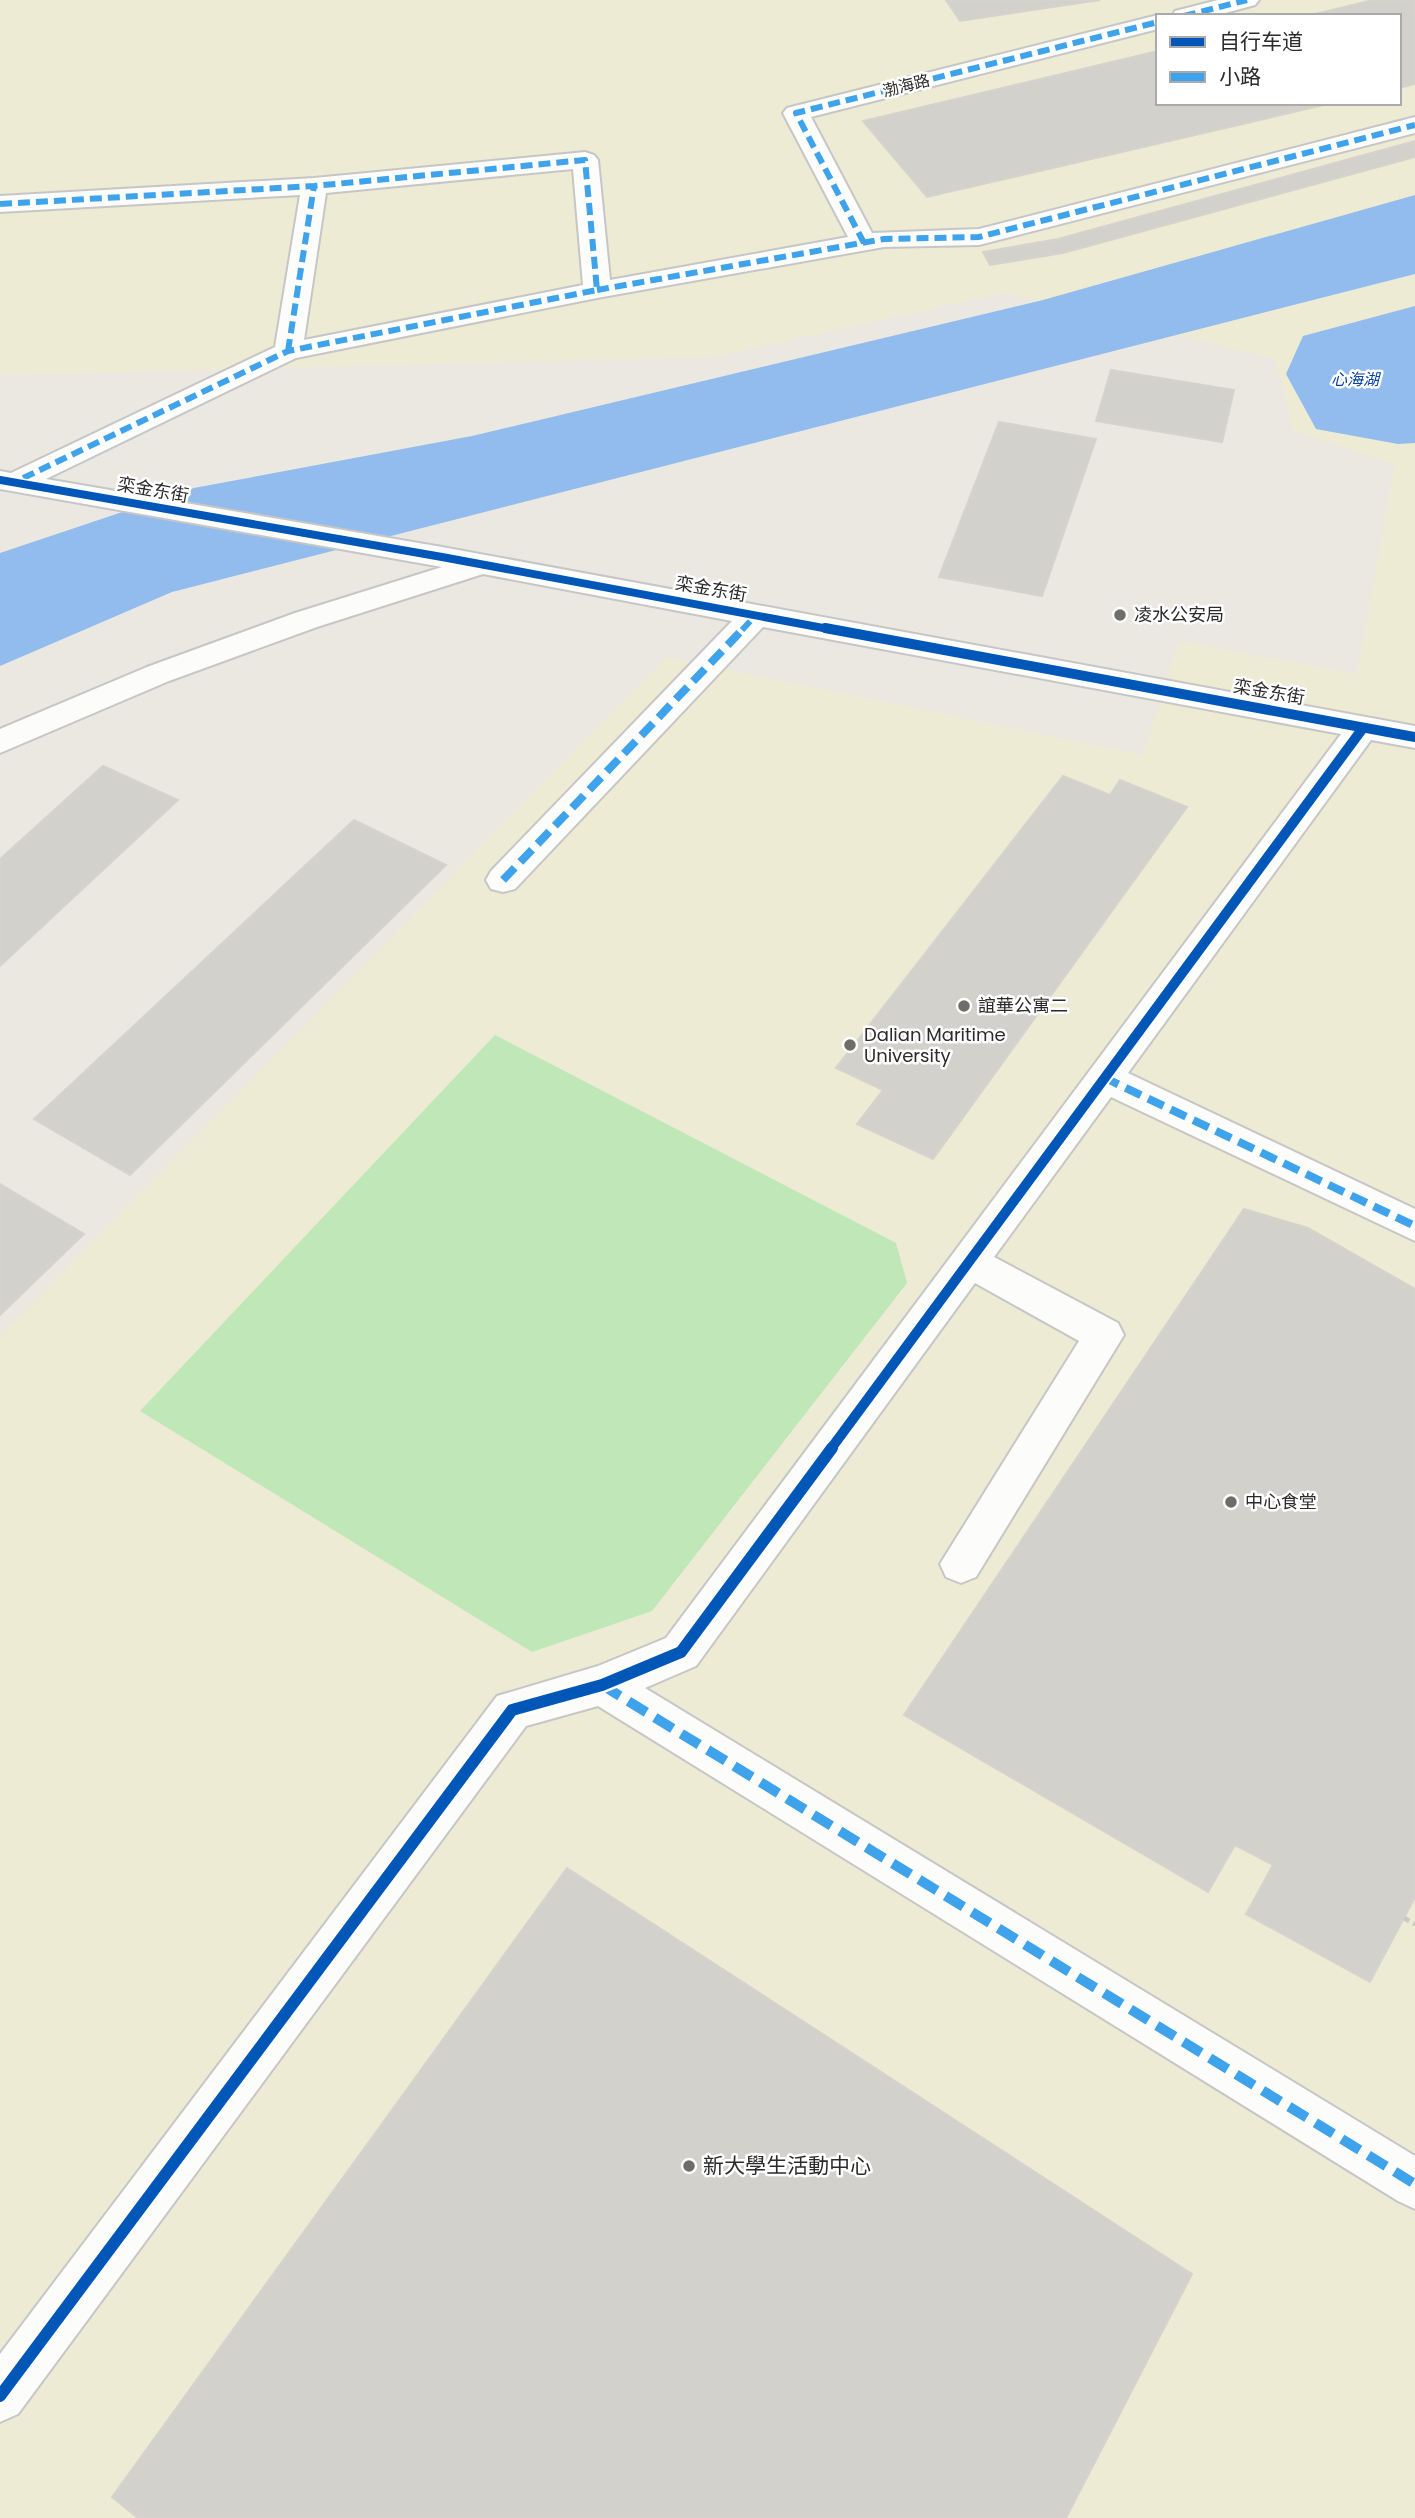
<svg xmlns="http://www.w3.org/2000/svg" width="1415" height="2518" viewBox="0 0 1415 2518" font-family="Poppins,'Noto Sans SC',sans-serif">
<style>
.education{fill:#edebd4;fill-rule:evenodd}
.green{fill:#bfe7b8}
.water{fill:#91bced}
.building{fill:#d3d1cb;stroke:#d5d3cc;stroke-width:2}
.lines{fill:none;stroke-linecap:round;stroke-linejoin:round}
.minor-casing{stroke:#c7c6c6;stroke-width:4}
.path{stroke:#cacac8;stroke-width:5;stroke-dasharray:6 4.5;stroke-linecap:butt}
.minor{fill:#fcfcfa;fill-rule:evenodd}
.quiet-far2{stroke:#3ea3eb;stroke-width:6;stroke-dasharray:12 6;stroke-linecap:butt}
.quiet-far1{stroke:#3ea3eb;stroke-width:8;stroke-dasharray:17 8;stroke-linecap:butt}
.quiet{stroke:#3ea3eb;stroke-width:10;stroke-dasharray:21 10;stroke-linecap:butt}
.cycleway-far2-casing{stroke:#fff;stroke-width:11}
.cycleway-far1-casing{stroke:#fff;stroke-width:14}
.cycleway-casing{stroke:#fff;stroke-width:17}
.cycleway-far2{stroke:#0057b8;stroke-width:8}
.cycleway-far1{stroke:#0057b8;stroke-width:10}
.cycleway{stroke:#0057b8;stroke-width:12}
.poi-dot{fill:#6e6d6a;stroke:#fff;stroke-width:2.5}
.labels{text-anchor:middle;stroke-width:5;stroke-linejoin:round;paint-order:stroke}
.far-street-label{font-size:16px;fill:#2b2b2b;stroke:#fff}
.far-water-label{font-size:16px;font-style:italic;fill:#0842a2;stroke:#fff}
.street-label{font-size:18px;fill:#2b2b2b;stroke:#fff}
.poi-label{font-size:18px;fill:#2b2b2b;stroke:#fff;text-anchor:start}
.near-poi-label{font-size:21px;fill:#2b2b2b;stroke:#fff;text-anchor:start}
</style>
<rect width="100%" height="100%" fill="#eae8e0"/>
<path class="education" d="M 0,0 L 1415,0 L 1415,2518 L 0,2518 L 0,1336 L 666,657 L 1143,755 L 1179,641 L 1357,674 L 1395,464 L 1293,430 L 1275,359 L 1004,293 L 713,357 L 0,375 ZM 1158,16 L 1399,16 L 1399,103 L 1158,103 Z"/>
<path class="green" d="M 495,1035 L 896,1243 L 907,1283 L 652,1611 L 532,1652 L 140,1411 Z"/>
<path class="water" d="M 1415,195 L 1415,274 L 172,592 L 0,666 L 0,553 L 194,488 L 472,436 L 1043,300 Z
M 1415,306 L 1415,443 L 1398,444 L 1316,429 L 1286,374 L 1303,336 Z"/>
<path class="building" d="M 946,0 L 1100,0 L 960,21 Z
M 1373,0 L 1415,0 L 1415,84 L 1399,88 L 1399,16 L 1307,16 Z
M 1158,51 L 1158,103 L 1333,103 L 927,197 L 863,121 Z
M 1415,141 L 1415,157 L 1063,253 L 990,265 L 983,252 L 1058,239 Z
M 1111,370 L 1234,390 L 1222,442 L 1096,421 Z
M 999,422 L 1096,439 L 1042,596 L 939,577 Z
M 103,766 L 178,800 L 0,966 L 0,859 Z
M 1063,776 L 1110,795 L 1120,780 L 1187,807 L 933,1159 L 857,1124 L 883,1090 L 836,1068 Z
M 354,820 L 446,865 L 130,1175 L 34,1119 Z
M 0,1184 L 84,1234 L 0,1315 Z
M 1244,1209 L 1308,1228 L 1415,1289 L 1415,1897 L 1370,1982 L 1246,1914 L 1273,1865 L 1235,1845 L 1208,1892 L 904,1715 Z
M 567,1868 L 1192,2274 L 1066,2518 L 138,2518 L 112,2497 Z"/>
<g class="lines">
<g class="minor-casing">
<path id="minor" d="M 1218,0 L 1259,0 L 1255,5 L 1214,16 L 1172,16 L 1175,11 Z
M 1158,15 L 1162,16 L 1158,16 L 1158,29 L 811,117 L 872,233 L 979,229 L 1415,117 L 1415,133 L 979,245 L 884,247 L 597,298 L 296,358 L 46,479 L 442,547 L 1415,726 L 1415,748 L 1371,740 L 1128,1073 L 1415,1209 L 1415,1241 L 1111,1097 L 994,1257 L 1118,1323 L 1124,1335 L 976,1577 L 961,1583 L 946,1577 L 940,1564 L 1079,1341 L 975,1283 L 696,1666 L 645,1688 L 1415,2156 L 1415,2209 L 1398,2201 L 598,1706 L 526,1726 L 18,2414 L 0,2422 L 0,2354 L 497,1696 L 598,1666 L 666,1638 L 1341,734 L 763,627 L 515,889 L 503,892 L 491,889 L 486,880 L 491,871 L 732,621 L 483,574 L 317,627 L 169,681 L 0,753 L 0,729 L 147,667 L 295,613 L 442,567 L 0,489 L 0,471 L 11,473 L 275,347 L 300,195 L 0,212 L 0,196 L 314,178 L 585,152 L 594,155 L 598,160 L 610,280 L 848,237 L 783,113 L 787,108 ZM 573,169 L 583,285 L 304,340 L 326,193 Z"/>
</g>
<path class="path" d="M 1404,1918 L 1415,1924"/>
<use href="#minor" class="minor"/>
<path class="quiet-far2" d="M 1184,16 L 1247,0
M 0,204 L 314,186 L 585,160 L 597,290 L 288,351 L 17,481
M 864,243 L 796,113 L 1158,22
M 597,290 L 884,239 L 979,237 L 1415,125
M 288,351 L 314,186
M 742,630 L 756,615"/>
<path class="quiet-far1" d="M 503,880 L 744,628
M 1103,1077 L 1415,1226"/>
<path class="quiet" d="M 602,1685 L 1415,2184"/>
<g class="cycleway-far2-casing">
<path id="cycleway-far2" d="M 0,480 L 442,557 L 834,630"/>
</g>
<g class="cycleway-far1-casing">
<path id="cycleway-far1" d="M 825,628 L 1415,737
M 830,1450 L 1363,728"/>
</g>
<g class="cycleway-casing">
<path id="cycleway" d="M 0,2396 L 512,1710 L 602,1685 L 681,1652 L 832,1448"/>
</g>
<use href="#cycleway-far2" class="cycleway-far2"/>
<use href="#cycleway-far1" class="cycleway-far1"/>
<use href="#cycleway" class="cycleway"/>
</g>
<g class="poi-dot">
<circle cx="1120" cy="615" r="7"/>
<circle cx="964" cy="1006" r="7"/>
<circle cx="850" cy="1045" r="7"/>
<circle cx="1231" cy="1502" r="7"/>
<circle cx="689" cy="2166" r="7"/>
</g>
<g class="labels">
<g class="far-street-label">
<text transform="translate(906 85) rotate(-14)" y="6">渤海路</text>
</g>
<g class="far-water-label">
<text x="1355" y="385">心海湖</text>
</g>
<g class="street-label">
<text transform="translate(153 490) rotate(10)" y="6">栾金东街</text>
<text transform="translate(711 589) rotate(10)" y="6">栾金东街</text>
<text transform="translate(1269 692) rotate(10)" y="6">栾金东街</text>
</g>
<g class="poi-label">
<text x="1134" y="621">凌水公安局</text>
<text x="978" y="1012">誼華公寓二</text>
<text x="864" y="1041">Dalian Maritime<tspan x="864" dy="21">University</tspan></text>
<text x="1245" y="1508">中心食堂</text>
</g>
<g class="near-poi-label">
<text x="703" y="2173">新大學生活動中心</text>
</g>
</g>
<rect x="1156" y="14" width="245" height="91" fill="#ffffff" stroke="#aaaaaa" stroke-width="2"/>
<rect x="1170" y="37" width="35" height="10" fill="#0057b8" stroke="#aaaaaa" stroke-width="2"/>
<text x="1219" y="49" font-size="21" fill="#2b2b2b">自行车道</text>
<rect x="1170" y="72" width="35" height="10" fill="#3ea3eb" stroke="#aaaaaa" stroke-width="2"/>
<text x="1219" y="84" font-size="21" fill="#2b2b2b">小路</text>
</svg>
